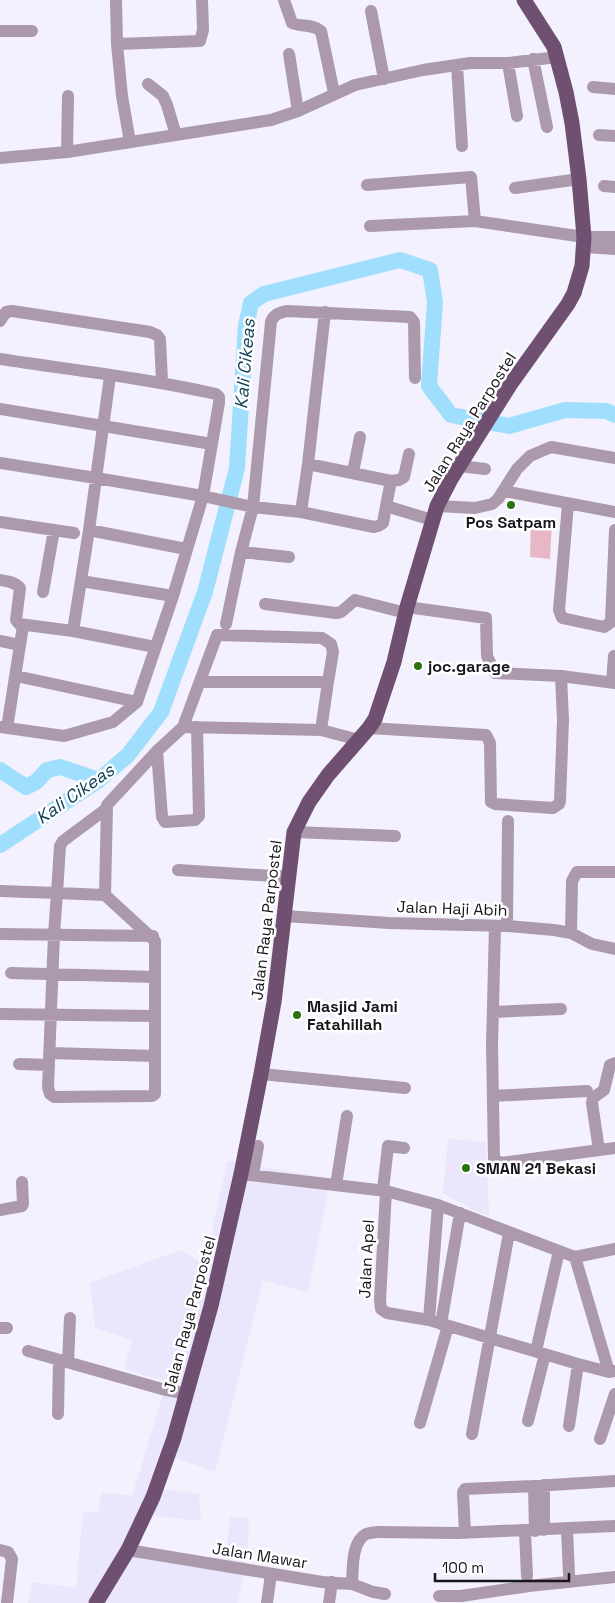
<svg xmlns="http://www.w3.org/2000/svg" width="615" height="1603" viewBox="0 0 615 1603" font-family="'Space Grotesk',sans-serif">
<style>
.built{fill:#eae6fc}
.green{fill:#e7b7c7}
.lines{fill:none;stroke-linecap:round;stroke-linejoin:round}
.river{stroke:#a0defe;stroke-width:16}
.minor{stroke:#ac99ac;stroke-width:12}
.major{stroke:#705070;stroke-width:15}
.poi-dot{fill:#2f7210;stroke:#fff;stroke-width:2}
.labels{text-anchor:middle;stroke-width:5;stroke-linejoin:round;paint-order:stroke}
.street-label{font-size:16px;fill:#18161d;stroke:#fff}
.poi-label{font-size:16px;font-weight:bold;fill:#18161d;stroke:#fff;text-anchor:start}
.water-label{font-size:18px;font-style:italic;fill:#104259;stroke:#fff}
</style>
<rect width="100%" height="100%" fill="#f3f1fd"/>
<path class="built" d="M 448,1139 L 486,1142 L 489,1216 L 473,1210 L 443,1193 Z
M 227,1161 L 331,1178 L 308,1293 L 263,1280 L 215,1472 L 171,1456 L 161,1489 L 199,1494 L 201,1521 L 141,1515 L 127,1548 L 226,1559 L 230,1517 L 249,1517 L 248,1549 L 238,1603 L 28,1603 L 33,1582 L 76,1588 L 83,1512 L 98,1513 L 102,1492 L 132,1496 L 167,1382 L 124,1369 L 132,1340 L 95,1328 L 90,1283 L 180,1250 L 205,1264 Z"/>
<path class="green" d="M 531,519 L 552,523 L 550,559 L 530,557 Z"/>
<g class="lines">
<path class="river" d="M 0,770 L 26,787 L 36,782 L 47,770 L 60,767 L 99,780
M 0,845 L 99,780 L 128,755 L 161,712 L 205,592 L 237,468 L 246,326 L 251,303 L 264,294 L 400,260 L 430,270 L 435,302 L 429,386 L 451,415 L 509,426 L 565,410 L 606,411 L 615,415"/>
<path class="minor" d="M 116,0 L 117,44
M 284,0 L 292,23 C 302,27 313,24 321,31 L 334,93
M 371,11 L 384,79
M 0,31 L 32,31
M 289,54 L 298,111
M 533,59 L 547,127
M 508,63 L 517,116
M 457,65 L 462,146
M 148,84 L 163,96 L 167,105 L 176,135
M 593,87 L 615,89
M 599,135 L 615,136
M 130,142 L 122,96 L 117,44 L 200,41 L 203,30 L 202,0
M 67,152 L 68,96
M 0,158 L 67,152 L 271,120 L 298,111 L 355,85 L 423,70 L 470,63 L 508,63 L 557,57
M 367,185 L 471,177 L 475,221 L 584,237 L 615,237
M 604,186 L 615,187
M 515,188 L 579,179
M 370,226 L 475,221
M 584,247 L 615,249
M 0,321 L 6,312 L 12,311 L 150,332 L 157,335 L 160,339 L 162,382
M 0,359 C 72,370 145,378 216,394 L 219,397 L 219,403 L 203,496 L 173,596 L 137,702 L 113,722 L 64,736 L 0,727
M 0,409 L 212,444
M 0,463 L 96,478 L 203,496 L 253,507 L 301,512 L 374,527 L 378,526 L 383,523 L 386,506
M 308,464 L 391,481 L 386,506 L 432,520
M 459,466 L 485,469
M 353,472 L 360,437
M 391,481 L 399,480 L 404,477 L 409,454
M 504,491 L 615,512
M 568,504 L 559,610 L 562,618 L 604,627 L 611,622 L 615,530
M 437,506 L 475,508 L 492,504 L 498,499 L 517,469 L 530,456 L 551,447 L 615,458
M 301,512 L 308,464 L 325,312
M 0,522 L 74,533
M 89,530 L 186,549
M 241,552 L 253,507 L 271,322 C 274,314 279,313 287,311 L 410,317 L 414,322 L 415,378
M 0,580 C 7,581 15,582 20,588 L 16,620 L 19,624 L 73,631 L 155,647
M 81,581 L 173,596
M 43,592 L 54,530
M 265,604 L 336,613 L 341,612 L 355,600 L 406,613
M 407,607 L 486,618 L 487,656 L 495,673 L 561,676 L 615,683
M 226,624 L 241,552 L 289,557
M 73,631 L 89,530 L 110,376
M 0,641 L 20,645
M 16,676 L 137,702
M 200,682 L 328,682 L 321,730
M 612,682 L 614,656
M 183,727 L 217,635 L 322,638 L 331,644 L 333,652 L 328,682
M 7,728 L 23,626
M 369,728 L 486,735 L 490,743 L 491,802 L 495,804 L 553,808 L 559,804 L 560,801 L 563,720 L 561,676
M 157,751 L 162,817 L 165,822 L 195,820 L 199,816 L 197,727
M 294,832 L 395,836
M 178,870 L 289,877
M 0,891 L 57,893 L 54,934 L 48,1087 L 50,1094 L 54,1097 L 152,1096 L 155,1094 L 155,941 L 105,895 L 107,805 L 157,751 L 183,727 L 321,730 L 359,740
M 105,895 L 57,893 L 60,846 L 63,841 L 106,809
M 285,916 L 389,923 L 507,926 L 554,930 L 571,933 L 592,944 L 615,949
M 507,926 L 508,821
M 495,927 L 492,1045 L 494,1159 L 501,1163 L 615,1148
M 571,933 L 572,881 L 577,872 L 615,872
M 0,934 L 153,936
M 11,973 L 155,977
M 493,1012 L 561,1009
M 0,1014 L 155,1016
M 49,1053 L 155,1056
M 19,1064 L 49,1065
M 261,1074 L 405,1088
M 493,1096 L 587,1091
M 599,1150 L 592,1103 L 593,1098 L 604,1090 L 610,1065 L 615,1063
M 241,1174 L 386,1191 L 438,1205 L 575,1257 L 615,1249
M 253,1175 L 258,1146
M 336,1185 L 347,1116
M 383,1190 L 388,1146 L 404,1148
M 386,1191 L 380,1300 L 381,1309 L 387,1313 L 429,1320
M 438,1205 L 429,1320 L 578,1364 L 609,1372 L 615,1371
M 0,1210 L 22,1206 L 23,1204 L 22,1182
M 575,1257 L 609,1372
M 441,1324 L 460,1213
M 0,1328 L 7,1328
M 28,1351 L 162,1389 L 187,1394
M 536,1351 L 559,1251
M 68,1362 L 70,1318
M 58,1414 L 59,1360
M 528,1421 L 545,1354
M 420,1423 L 448,1326
M 569,1426 L 578,1364
M 472,1434 L 509,1233
M 600,1439 L 615,1394
M 544,1485 L 544,1530
M 567,1529 L 569,1575
M 525,1531 L 527,1576
M 535,1531 L 534,1486 L 615,1481
M 465,1533 L 463,1492 L 465,1489 L 534,1486
M 0,1550 L 8,1552 L 12,1559 L 7,1603
M 128,1550 L 322,1582 L 352,1584 L 373,1592 L 385,1594
M 352,1584 C 353,1570 351,1542 366,1534 C 370,1533 375,1532 378,1532 L 456,1533 L 615,1526
M 439,1596 L 461,1596 L 529,1586 L 615,1577
M 267,1603 L 271,1574
M 329,1603 L 332,1582"/>
<path class="major" d="M 96,1603 L 128,1550 L 153,1497 L 174,1438 L 211,1306 L 241,1174 L 261,1074 L 274,1002 L 294,832 L 309,802 L 328,775 L 369,728 L 375,719 L 394,662 L 407,607 L 437,506 L 451,479 L 510,385 L 568,304 L 574,293 L 582,266 L 584,237 L 579,179 L 572,123 L 566,92 L 554,47 L 524,0"/>
</g>
<g class="poi-dot">
<circle cx="511" cy="505" r="5"/>
<circle cx="418" cy="666" r="5"/>
<circle cx="297" cy="1015" r="5"/>
<circle cx="466" cy="1168" r="5"/>
</g>
<g class="labels">
<g class="street-label">
<text transform="translate(469 422) rotate(-58)" y="6">Jalan Raya Parpostel</text>
<text transform="translate(452 908) rotate(2)" y="6">Jalan Haji Abih</text>
<text transform="translate(266 920) rotate(-83)" y="6">Jalan Raya Parpostel</text>
<text transform="translate(366 1259) rotate(-87)" y="6">Jalan Apel</text>
<text transform="translate(189 1314) rotate(-75)" y="6">Jalan Raya Parpostel</text>
<text transform="translate(260 1555) rotate(9)" y="6">Jalan Mawar</text>
</g>
<g class="poi-label">
<text x="511" y="528" text-anchor="middle">Pos Satpam</text>
<text x="428" y="672">joc.garage</text>
<text x="307" y="1012">Masjid Jami<tspan x="307" dy="18">Fatahillah</tspan></text>
<text x="476" y="1174">SMAN 21 Bekasi</text>
</g>
<g class="water-label">
<text transform="translate(245 364) rotate(-85)" y="6">Kali Cikeas</text>
<text transform="translate(75 794) rotate(-35)" y="6">Kali Cikeas</text>
</g>
</g>
<path d="M435 1573v8h134v-8" fill="none" stroke="#18161d" stroke-width="2.5"/>
<text x="442" y="1573" font-size="15" fill="#18161d" stroke="#ffffff" stroke-width="4" paint-order="stroke">100 m</text>
</svg>
